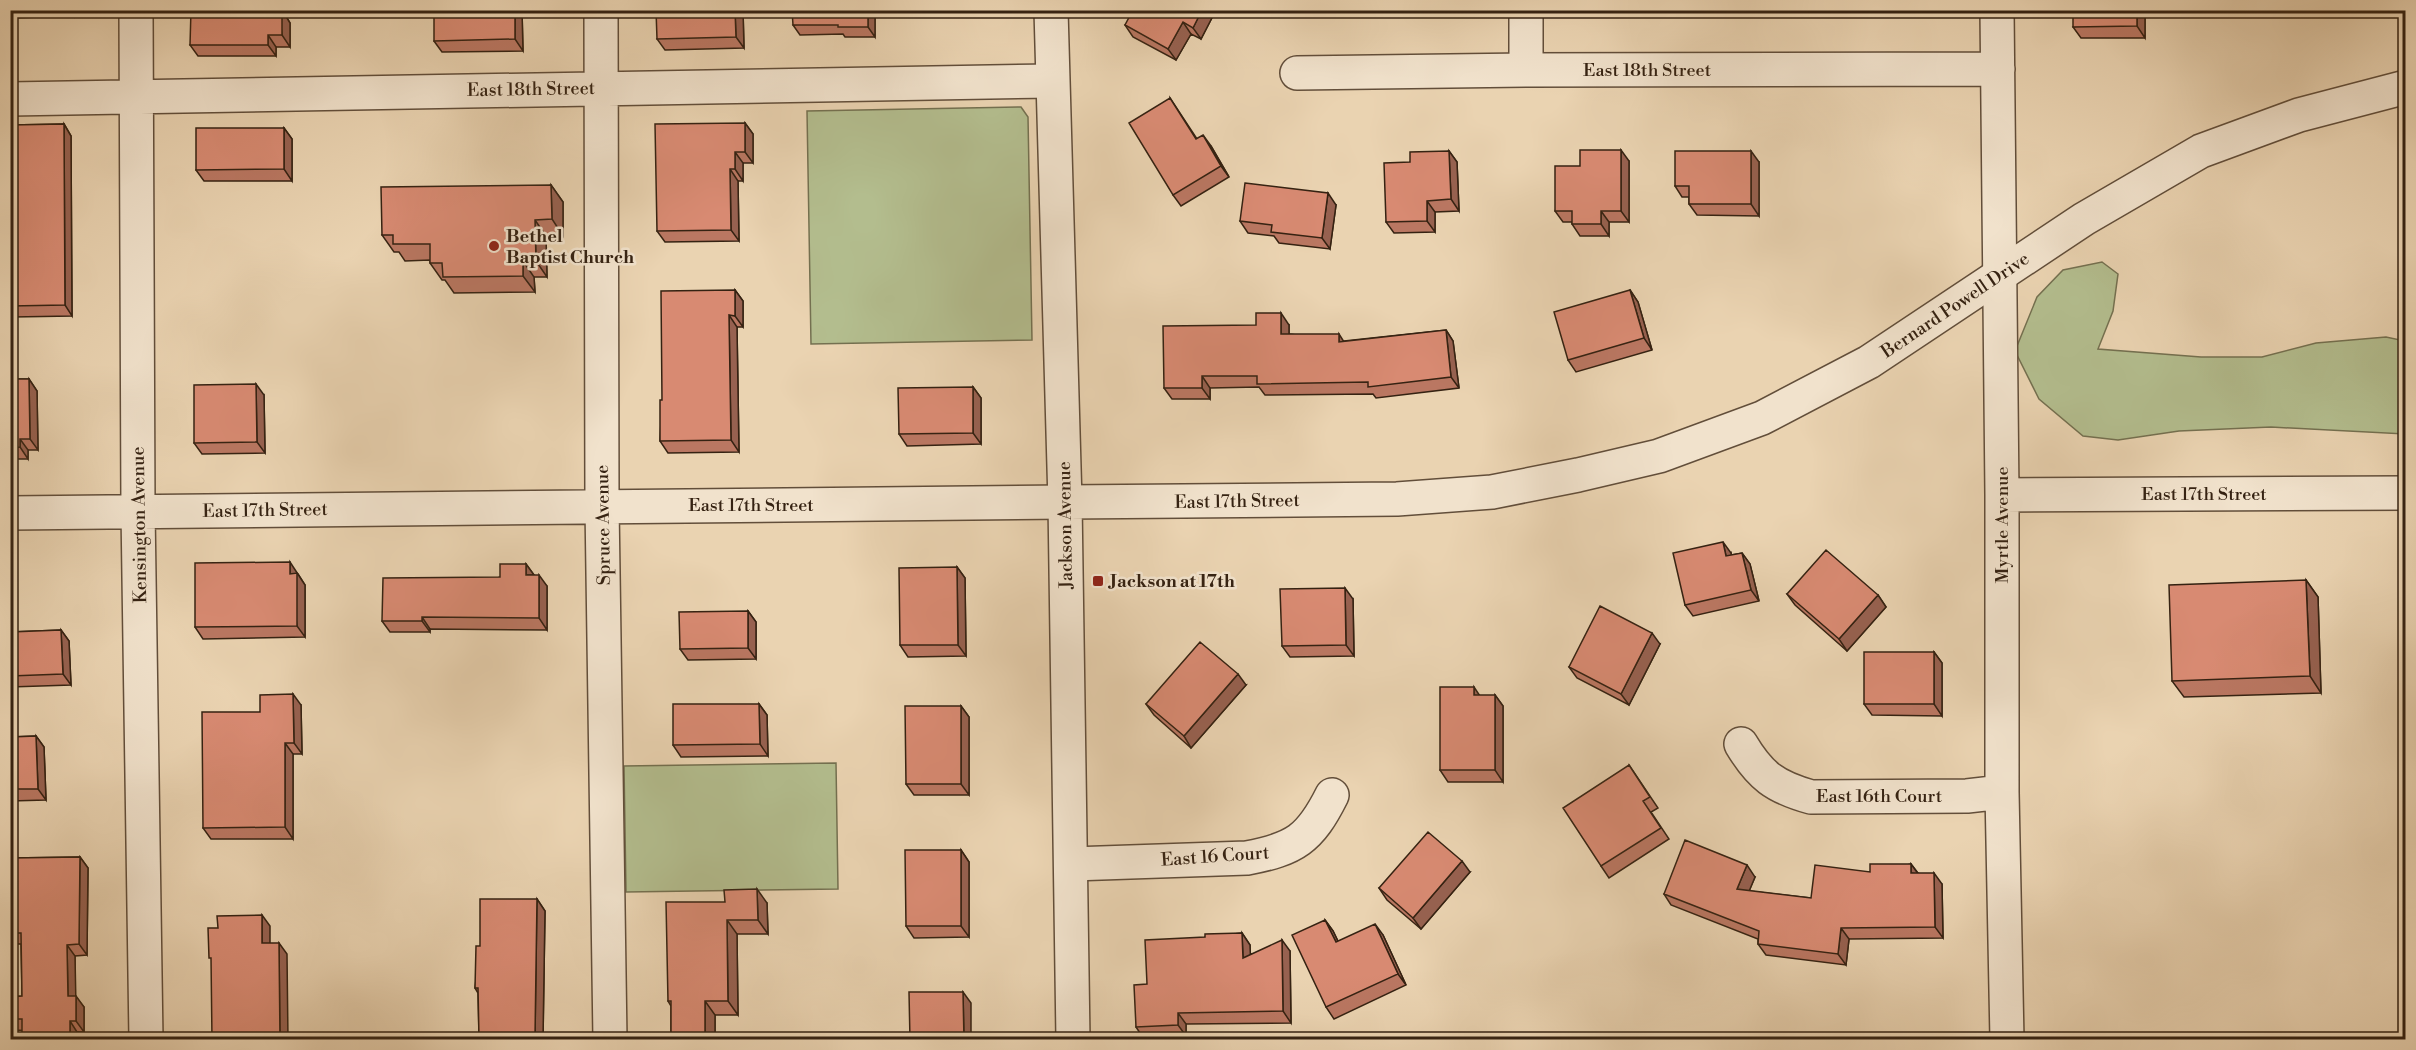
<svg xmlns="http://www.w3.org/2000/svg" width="2416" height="1050" viewBox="0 0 2416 1050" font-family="'Libre Bodoni',serif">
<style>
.green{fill:#b3bd8e;stroke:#747050;stroke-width:1.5}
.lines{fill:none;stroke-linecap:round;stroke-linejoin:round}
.minor-casing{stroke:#624e3a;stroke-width:36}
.tertiary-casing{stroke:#624e3a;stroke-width:36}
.minor{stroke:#f1e2cc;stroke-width:33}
.tertiary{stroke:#f1e2cc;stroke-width:33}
.wall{fill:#ba7762;stroke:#352212;stroke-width:1.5}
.shaded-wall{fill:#976150;stroke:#352212;stroke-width:1.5}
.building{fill:#d88a72;stroke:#352212;stroke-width:1.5}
.poi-dot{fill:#8f2418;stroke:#f1e2cc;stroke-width:2}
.labels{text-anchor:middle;stroke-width:5;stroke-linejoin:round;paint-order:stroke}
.street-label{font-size:18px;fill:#352212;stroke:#f1e2cc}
.poi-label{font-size:18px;font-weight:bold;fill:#352212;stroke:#f1e2cc;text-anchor:start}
</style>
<rect width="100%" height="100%" fill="#ead3b1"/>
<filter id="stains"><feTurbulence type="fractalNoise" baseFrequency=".00333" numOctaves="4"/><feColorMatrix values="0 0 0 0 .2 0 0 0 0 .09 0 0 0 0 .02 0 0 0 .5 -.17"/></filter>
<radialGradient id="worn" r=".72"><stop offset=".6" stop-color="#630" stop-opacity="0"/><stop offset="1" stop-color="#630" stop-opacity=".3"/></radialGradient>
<path class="green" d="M 1021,107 L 1028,117 L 1032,340 L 811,344 L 807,111 Z
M 2102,262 L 2118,274 L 2113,311 L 2098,349 L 2201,357 L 2262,357 L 2316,343 L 2386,337 L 2405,341 L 2405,434 L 2271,427 L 2179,431 L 2118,440 L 2083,436 L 2039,399 L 2015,351 L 2037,297 L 2063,270 Z
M 836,763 L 838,889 L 626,892 L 624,766 Z"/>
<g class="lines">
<g class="minor-casing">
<path id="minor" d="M 136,10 L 138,511 L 146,1040
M 601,10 L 602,506 L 610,1040
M 1526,10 L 1526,70
M 1997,10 L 2002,495 L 2002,792 L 2007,1040
M 1297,73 L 1526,70 L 1998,69
M 10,99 L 1052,81
M 2002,495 L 2406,493
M 10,513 L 1065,502
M 1741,744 C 1760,776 1775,787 1811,797 L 1967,796 L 2002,792
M 1072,864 L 1247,858 C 1295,849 1310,839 1332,795"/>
</g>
<g class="tertiary-casing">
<path id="tertiary" d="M 1051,10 L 1065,502 L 1073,1040
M 1065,502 L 1397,499 L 1492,492 L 1578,475 L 1659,456 L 1762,418 L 1869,362 L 2084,219 L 2201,151 L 2299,115 L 2406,87"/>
</g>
<use href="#minor" class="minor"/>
<use href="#tertiary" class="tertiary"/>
</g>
<path class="wall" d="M 10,10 L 74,10 L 74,16 L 10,18 Z
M 522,10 L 523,51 L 442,52 L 434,41 Z
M 743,10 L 744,48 L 665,50 L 657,39 Z
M 875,10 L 875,37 L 845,37 L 843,34 L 800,35 L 793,25 Z
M 1216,10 L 1201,39 L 1191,34 L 1176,60 L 1133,37 L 1125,25 Z
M 2145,10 L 2145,38 L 2081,38 L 2073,27 Z
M 287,18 L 290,23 L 290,47 L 276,47 L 276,56 L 198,56 L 190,45 Z
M 1170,98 L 1197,139 L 1211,146 L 1229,177 L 1181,206 L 1173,195 Z
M 745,123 L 753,134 L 753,163 L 743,163 L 743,181 L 738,181 L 739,241 L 665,242 L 657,231 Z
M 64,124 L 71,136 L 72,316 L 12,317 L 10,315 L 10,125 Z
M 284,128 L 292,139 L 292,181 L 204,181 L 196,170 Z
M 1449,151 L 1457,162 L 1459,211 L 1435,212 L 1435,232 L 1394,233 L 1386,222 L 1410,162 Z
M 1629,161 L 1629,222 L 1609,222 L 1609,236 L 1580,236 L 1572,224 L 1572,222 L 1563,222 L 1555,211 L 1580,166 Z
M 1759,162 L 1759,216 L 1697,215 L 1689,204 L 1689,197 L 1682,197 L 1675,186 Z
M 551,185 L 563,202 L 563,236 L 546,236 L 547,277 L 534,277 L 535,292 L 454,293 L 445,280 L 442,280 L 430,263 L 430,260 L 405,261 L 399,252 L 394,252 L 382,235 Z
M 1336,205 L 1330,249 L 1279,243 L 1274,236 L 1248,233 L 1240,221 Z
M 735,290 L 743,301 L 743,327 L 737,327 L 739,452 L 668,453 L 660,441 L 662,400 Z
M 1630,290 L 1638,302 L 1652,350 L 1576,372 L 1568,360 Z
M 1289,325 L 1289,334 L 1344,341 L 1446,330 L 1453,341 L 1459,388 L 1376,398 L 1373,394 L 1265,395 L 1259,387 L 1210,388 L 1210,399 L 1172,399 L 1164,388 Z
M 10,379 L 29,379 L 37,391 L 38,450 L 28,450 L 28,459 L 10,459 Z
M 973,387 L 981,398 L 981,444 L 907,446 L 899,434 Z
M 264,395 L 265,453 L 202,454 L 194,443 Z
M 1731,553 L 1731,555 L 1742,553 L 1750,564 L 1759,601 L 1693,616 L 1685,605 Z
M 526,564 L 534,575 L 547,586 L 547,630 L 430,629 L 430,632 L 390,632 L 382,621 L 500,577 Z
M 957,567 L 965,578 L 966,656 L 908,657 L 900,645 Z
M 298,574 L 305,585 L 305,637 L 203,639 L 195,627 Z
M 2306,580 L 2318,597 L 2321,693 L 2184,697 L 2172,681 Z
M 1787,594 L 1878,595 L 1886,607 L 1847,651 L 1795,605 Z
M 1353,599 L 1354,656 L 1290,657 L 1282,646 Z
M 748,611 L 756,622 L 756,659 L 688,660 L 680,649 Z
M 61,630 L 69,641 L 71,685 L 10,687 L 10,632 Z
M 1660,644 L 1629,705 L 1577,678 L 1569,667 Z
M 1934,652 L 1942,663 L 1942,716 L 1872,715 L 1864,704 Z
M 1246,685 L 1191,748 L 1154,715 L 1146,704 Z
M 1495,695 L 1503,706 L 1503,782 L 1448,782 L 1440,770 Z
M 759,704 L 767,715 L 768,756 L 681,757 L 673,745 Z
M 301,705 L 302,754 L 293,754 L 293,839 L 211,839 L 203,828 L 260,712 Z
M 961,706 L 969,717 L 969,795 L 914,795 L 906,784 Z
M 36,736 L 44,747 L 46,800 L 10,801 L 10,737 Z
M 1629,765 L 1658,808 L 1651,812 L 1669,839 L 1609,878 L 1601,866 Z
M 961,850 L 969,862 L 969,937 L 914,938 L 906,926 Z
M 80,857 L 88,868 L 87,955 L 75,956 L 75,996 L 84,1007 L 84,1032 L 10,1030 L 10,997 L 22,996 L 21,944 L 18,944 L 13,937 L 10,937 L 10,858 Z
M 1911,864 L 1918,873 L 1942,884 L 1943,938 L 1849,939 L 1846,965 L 1766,955 L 1758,944 L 1758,939 L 1671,905 L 1664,894 L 1755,877 L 1749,891 L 1811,898 L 1870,872 Z
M 1470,872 L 1421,929 L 1387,900 L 1379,888 Z
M 537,899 L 545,911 L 543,1040 L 480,1040 L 479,1038 L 478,993 L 475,988 L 480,946 Z
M 725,902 L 767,903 L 768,934 L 737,934 L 738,1015 L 715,1015 L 715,1040 L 671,1040 L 671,1006 L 668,1001 Z
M 1325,920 L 1333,931 L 1338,941 L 1383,935 L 1406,985 L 1334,1019 L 1326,1007 Z
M 1242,933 L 1250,945 L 1250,954 L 1290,951 L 1291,1023 L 1186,1024 L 1186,1036 L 1144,1039 L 1136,1027 L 1147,984 L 1205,937 Z"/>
<path class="shaded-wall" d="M 70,10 L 74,10 L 74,16 Z
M 279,10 L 287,10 L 287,18 L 290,23 L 290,47 L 282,35 Z
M 515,10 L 522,10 L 523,51 L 515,39 Z
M 735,10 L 743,10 L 744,48 L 736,37 Z
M 868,10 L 875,10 L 875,37 L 868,27 Z
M 1202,10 L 1216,10 L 1201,39 L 1193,28 Z
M 2137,10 L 2145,10 L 2145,38 L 2137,26 Z
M 1183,22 L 1191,34 L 1176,60 L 1168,49 Z
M 268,35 L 276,47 L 276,56 L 268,45 Z
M 745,123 L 753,134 L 753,163 L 745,152 Z
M 64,124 L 71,136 L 72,316 L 65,305 Z
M 284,128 L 292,139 L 292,181 L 284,169 Z
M 1203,135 L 1211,146 L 1229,177 L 1221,166 Z
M 1621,150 L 1629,161 L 1629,222 L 1621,211 Z
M 1449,151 L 1457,162 L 1459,211 L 1451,199 Z
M 1751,151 L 1759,162 L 1759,216 L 1751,204 Z
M 735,152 L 743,163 L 743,181 L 735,169 Z
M 730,169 L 738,181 L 739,241 L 731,230 Z
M 551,185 L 563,202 L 563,236 L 552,219 Z
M 1328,193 L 1336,205 L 1330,249 L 1322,238 Z
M 1427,201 L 1435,212 L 1435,232 L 1427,221 Z
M 1601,211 L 1609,222 L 1609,236 L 1601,224 Z
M 535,220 L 546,236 L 547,277 L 536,261 Z
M 523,261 L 534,277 L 535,292 L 523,276 Z
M 735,290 L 743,301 L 743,327 L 735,316 Z
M 1630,290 L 1638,302 L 1652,350 L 1644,338 Z
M 1281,313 L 1289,325 L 1289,345 L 1281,334 Z
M 729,315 L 737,327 L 739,452 L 731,440 Z
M 1446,330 L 1453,341 L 1459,388 L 1451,377 Z
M 1339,334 L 1346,345 L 1339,342 Z
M 1202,376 L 1210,388 L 1210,399 L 1202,388 Z
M 29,379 L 37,391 L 38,450 L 30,439 Z
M 256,384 L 264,395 L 265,453 L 257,442 Z
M 973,387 L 981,398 L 981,444 L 973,433 Z
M 20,439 L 28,450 L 28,459 L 20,447 Z
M 1723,542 L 1731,553 L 1734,568 L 1726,556 Z
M 1742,553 L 1750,564 L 1759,601 L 1751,590 Z
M 290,562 L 305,585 L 305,637 L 297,626 L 290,574 Z
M 526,564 L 534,575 L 526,575 Z
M 957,567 L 965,578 L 966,656 L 958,645 Z
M 539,575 L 547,586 L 547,630 L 539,618 Z
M 2306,580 L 2318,597 L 2321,693 L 2310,676 Z
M 1345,588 L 1353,599 L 1354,656 L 1346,645 Z
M 1878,595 L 1886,607 L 1847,651 L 1839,639 Z
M 748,611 L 756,622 L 756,659 L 748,648 Z
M 422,617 L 430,629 L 430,632 L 422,621 Z
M 61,630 L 69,641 L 71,685 L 63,674 Z
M 1652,633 L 1660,644 L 1629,705 L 1621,694 Z
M 1934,652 L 1942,663 L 1942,716 L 1934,704 Z
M 1238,674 L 1246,685 L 1191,748 L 1184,736 Z
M 1474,687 L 1482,699 L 1474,695 Z
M 293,694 L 301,705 L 302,754 L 294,743 Z
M 1495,695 L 1503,706 L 1503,782 L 1495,770 Z
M 759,704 L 767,715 L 768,756 L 760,744 Z
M 961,706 L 969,717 L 969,795 L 961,784 Z
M 36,736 L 44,747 L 46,800 L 38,789 Z
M 285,743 L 293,754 L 293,839 L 285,827 Z
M 961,850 L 969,862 L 969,937 L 961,926 Z
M 80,857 L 88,868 L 87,955 L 79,944 Z
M 1462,861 L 1470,872 L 1421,929 L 1413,918 Z
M 1911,864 L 1919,875 L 1911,873 Z
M 1747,865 L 1755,877 L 1745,901 L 1737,889 Z
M 1934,873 L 1942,884 L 1943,938 L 1935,927 Z
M 757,889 L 767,903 L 768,934 L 758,920 Z
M 537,899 L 545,911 L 543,1040 L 536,1040 L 535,1037 Z
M 262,915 L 270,926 L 270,954 L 262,943 Z
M 727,920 L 737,934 L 738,1015 L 728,1001 Z
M 1325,920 L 1333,931 L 1344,954 L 1336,942 Z
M 1375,924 L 1383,935 L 1406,985 L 1398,974 Z
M 1841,928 L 1849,939 L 1846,965 L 1838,954 Z
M 1242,933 L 1250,945 L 1251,969 L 1243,958 Z
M 1282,940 L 1290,951 L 1291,1023 L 1283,1011 Z
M 279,943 L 287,954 L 288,1040 L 280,1040 Z
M 67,945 L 75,956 L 76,1007 L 68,996 Z
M 963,992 L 971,1003 L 971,1040 L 964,1040 Z
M 76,996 L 84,1007 L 84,1032 L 76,1021 Z
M 705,1001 L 715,1015 L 715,1040 L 705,1040 Z
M 1178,1013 L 1186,1024 L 1186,1036 L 1178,1025 Z
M 70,1021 L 77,1032 L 77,1040 L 70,1040 Z"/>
<path class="building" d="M 191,10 L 282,11 L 282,35 L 268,35 L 268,45 L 190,45 Z
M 434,10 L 515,10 L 515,39 L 434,41 Z
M 656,10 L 735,10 L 736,37 L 657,39 Z
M 792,10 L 868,10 L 868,27 L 838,27 L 838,25 L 793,25 Z
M 1133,10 L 1202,10 L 1193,28 L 1183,22 L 1168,49 L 1125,25 Z
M 2073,10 L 2137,10 L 2137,26 L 2073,27 Z
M 1170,98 L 1196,139 L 1203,135 L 1221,166 L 1173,195 L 1129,123 Z
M 745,123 L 745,152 L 735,152 L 735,169 L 730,169 L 731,230 L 657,231 L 655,124 Z
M 64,124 L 65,305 L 10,306 L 10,125 Z
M 196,128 L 284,128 L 284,169 L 196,170 Z
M 1580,150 L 1621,150 L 1621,211 L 1601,211 L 1601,224 L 1572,224 L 1572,211 L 1555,211 L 1555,166 L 1580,166 Z
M 1449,151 L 1451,199 L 1427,201 L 1427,221 L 1386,222 L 1384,163 L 1410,162 L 1410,152 Z
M 1675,151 L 1751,151 L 1751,204 L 1689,204 L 1689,186 L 1675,186 Z
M 1245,183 L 1328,193 L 1322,238 L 1271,232 L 1272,225 L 1240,221 Z
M 551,185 L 552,219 L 535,220 L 536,261 L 523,261 L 523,276 L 443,277 L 442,263 L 430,263 L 430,244 L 393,244 L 393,235 L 382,235 L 381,187 Z
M 735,290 L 735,316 L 729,315 L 731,440 L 660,441 L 660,400 L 662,400 L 661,291 Z
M 1630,290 L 1644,338 L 1568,360 L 1554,312 Z
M 1256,313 L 1281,313 L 1281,334 L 1339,334 L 1339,342 L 1446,330 L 1451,377 L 1368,387 L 1368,382 L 1257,384 L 1257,376 L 1202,376 L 1202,388 L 1164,388 L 1163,326 L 1256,325 Z
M 10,379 L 29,379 L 30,439 L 20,439 L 20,447 L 10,448 Z
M 256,384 L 257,442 L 194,443 L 194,385 Z
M 973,387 L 973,433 L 899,434 L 898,388 Z
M 1723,542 L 1726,556 L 1742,553 L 1751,590 L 1685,605 L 1673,553 Z
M 1826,550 L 1878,595 L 1839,639 L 1787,594 Z
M 290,562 L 290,574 L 297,573 L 297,626 L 195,627 L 195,563 Z
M 500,564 L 526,564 L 526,575 L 539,575 L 539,618 L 422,617 L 422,621 L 382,621 L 383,578 L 500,577 Z
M 957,567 L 958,645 L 900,645 L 899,568 Z
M 2306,580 L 2310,676 L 2172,681 L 2169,585 Z
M 1345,588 L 1346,645 L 1282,646 L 1280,589 Z
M 1600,606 L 1652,633 L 1621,694 L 1569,667 Z
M 748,611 L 748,648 L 680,649 L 679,612 Z
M 61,630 L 63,674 L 10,676 L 10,632 Z
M 1200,642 L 1238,674 L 1184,736 L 1146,704 Z
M 1864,652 L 1934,652 L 1934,704 L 1864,704 Z
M 1440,687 L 1474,687 L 1474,695 L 1495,695 L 1495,770 L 1440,770 Z
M 293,694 L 294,743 L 285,743 L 285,827 L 203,828 L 202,712 L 260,712 L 260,695 Z
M 673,704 L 759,704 L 760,744 L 673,745 Z
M 905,706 L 961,706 L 961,784 L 906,784 Z
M 36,736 L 38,789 L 10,789 L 10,737 Z
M 1629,765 L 1650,797 L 1643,801 L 1661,828 L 1601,866 L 1563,808 Z
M 1428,832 L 1462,861 L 1413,918 L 1379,888 Z
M 1685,840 L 1747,865 L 1737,889 L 1811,898 L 1815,865 L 1870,872 L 1870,864 L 1911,864 L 1911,873 L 1934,873 L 1935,927 L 1841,928 L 1838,954 L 1758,944 L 1759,931 L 1664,894 Z
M 905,850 L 961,850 L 961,926 L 906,926 Z
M 80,857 L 79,944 L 67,945 L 68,996 L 76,996 L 76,1021 L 70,1021 L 70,1040 L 22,1040 L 22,1019 L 10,1019 L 10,997 L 22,996 L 21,933 L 10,933 L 10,858 Z
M 757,889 L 758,920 L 727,920 L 728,1001 L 705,1001 L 705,1040 L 671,1040 L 671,1001 L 668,1001 L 666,902 L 725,902 L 724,890 Z
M 480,899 L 537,899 L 535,1037 L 479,1038 L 478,988 L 475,988 L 476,946 L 480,946 Z
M 262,915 L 262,943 L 279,943 L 280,1040 L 212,1040 L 211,958 L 209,958 L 208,928 L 218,928 L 217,916 Z
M 1325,920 L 1336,942 L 1375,924 L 1398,974 L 1326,1007 L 1292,935 Z
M 1242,933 L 1243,958 L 1282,940 L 1283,1011 L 1178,1013 L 1178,1025 L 1136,1027 L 1134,985 L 1147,984 L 1145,940 L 1205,937 L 1205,934 Z
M 909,992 L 963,992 L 964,1040 L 910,1040 Z"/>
<g class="poi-dot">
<circle cx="494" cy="246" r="6"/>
<rect x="1092" y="575" width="12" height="12" rx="3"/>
</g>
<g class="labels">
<g class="street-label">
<text x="1647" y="76">East 18th Street</text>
<text transform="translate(531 89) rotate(-1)" y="6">East 18th Street</text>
<text transform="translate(1955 305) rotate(-34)" y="6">Bernard Powell Drive</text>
<text x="2204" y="500">East 17th Street</text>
<text transform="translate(1237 501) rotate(-1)" y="6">East 17th Street</text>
<text x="751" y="511">East 17th Street</text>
<text transform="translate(265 510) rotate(-1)" y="6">East 17th Street</text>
<text transform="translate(139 525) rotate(-91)" y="6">Kensington Avenue</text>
<text transform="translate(603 525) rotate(-91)" y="6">Spruce Avenue</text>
<text transform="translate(1065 525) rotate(-91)" y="6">Jackson Avenue</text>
<text transform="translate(2002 525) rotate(-90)" y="6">Myrtle Avenue</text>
<text x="1879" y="802">East 16th Court</text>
<text transform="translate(1215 856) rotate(-4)" y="6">East 16 Court</text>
</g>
<g class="poi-label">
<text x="506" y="242">Bethel<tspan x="506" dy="21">Baptist Church</tspan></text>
<text x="1110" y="587">Jackson at 17th</text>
</g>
</g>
<rect width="2416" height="1050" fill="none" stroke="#ead3b1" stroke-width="36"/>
<rect x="12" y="12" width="2392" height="1026" fill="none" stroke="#352212" stroke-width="3"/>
<rect x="18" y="18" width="2380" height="1014" fill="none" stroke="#352212" stroke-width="1.5"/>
<rect width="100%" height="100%" filter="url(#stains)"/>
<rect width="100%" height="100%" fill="url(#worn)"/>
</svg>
